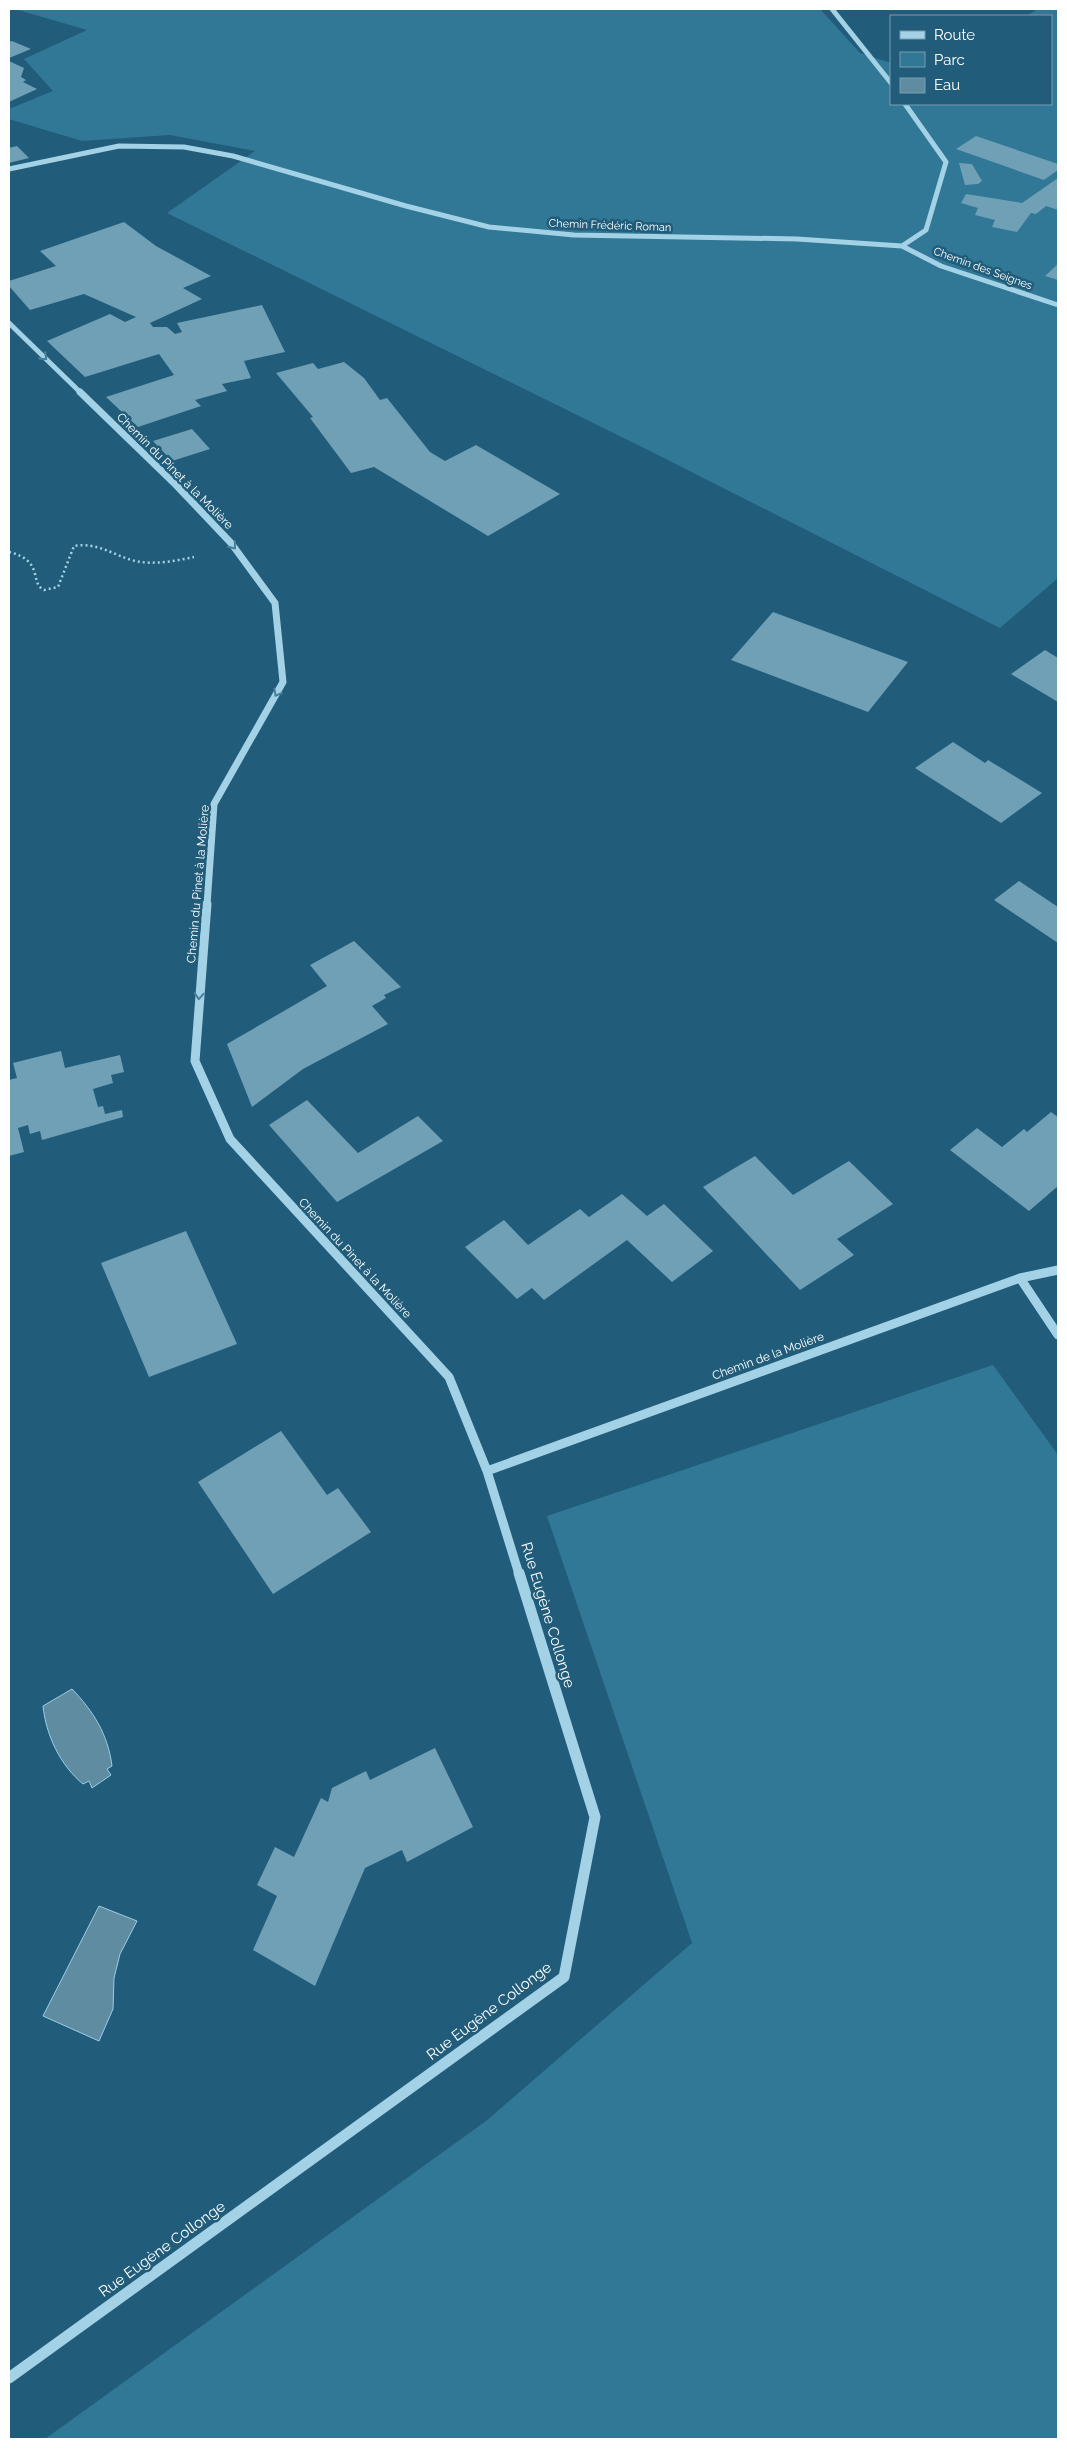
<svg xmlns="http://www.w3.org/2000/svg" width="1067" height="2448" viewBox="0 0 1067 2448" font-family="Raleway,sans-serif">
<style>
.green{fill:#317796}
.water{fill:#608ca1;stroke:#97cfe7}
.building{fill:#6fa0b6}
.lines{fill:none;stroke-linecap:round;stroke-linejoin:round}
.path{stroke:#a3d1e5;stroke-width:2.5;stroke-dasharray:2 3;stroke-linecap:butt}
.minor-far3{stroke:#a3d1e5;stroke-width:5}
.minor-far2{stroke:#a3d1e5;stroke-width:7}
.minor-far1{stroke:#a3d1e5;stroke-width:9}
.minor{stroke:#a3d1e5;stroke-width:11}
.oneway{stroke:#48809a}
.labels{text-anchor:middle;stroke-width:5;stroke-linejoin:round;paint-order:stroke}
.far-street-label{font-size:11px;fill:#fff;stroke:#215d7a}
.street-label{font-size:12px;fill:#fff;stroke:#215d7a}
.near-street-label{font-size:15px;fill:#fff;stroke:#215d7a}
</style>
<rect width="100%" height="100%" fill="#215d7a"/>
<path class="green" d="M 15,9 L 820,9 L 860,53 L 891,63 L 891,104 L 1051,104 L 1051,16 L 1026,16 L 1038,9 L 1058,9 L 1058,578 L 1000,628 L 652,452 L 167,213 L 255,151 L 170,135 L 82,141 L 9,119 L 9,109 L 53,91 L 24,59 L 87,30 Z
M 993,1365 L 1058,1455 L 1058,2439 L 45,2439 L 486,2121 L 692,1943 L 547,1516 Z"/>
<path class="water" d="M 72,1689 C 93,1711 108,1734 112,1766 L 107,1769 L 111,1775 L 92,1788 L 89,1781 L 83,1784 C 60,1765 46,1735 43,1706 Z
M 99,1906 L 137,1921 L 120,1954 L 114,1978 L 113,2009 L 99,2041 L 43,2016 Z"/>
<path class="building" d="M 12,41 L 31,49 L 9,58 L 9,42 Z
M 9,61 L 24,68 L 21,77 L 26,80 L 23,82 L 37,89 L 9,102 Z
M 976,136 L 1058,164 L 1058,170 L 1044,180 L 956,149 Z
M 17,146 L 29,158 L 9,163 L 9,148 Z
M 959,163 L 972,164 L 982,181 L 978,184 L 965,185 Z
M 1058,178 L 1058,210 L 1046,206 L 1036,214 L 1031,213 L 1017,232 L 992,227 L 995,220 L 975,215 L 978,208 L 961,203 L 966,194 L 1022,203 Z
M 124,222 L 156,246 L 211,276 L 183,288 L 202,299 L 150,323 L 153,327 L 167,327 L 175,334 L 182,332 L 177,323 L 262,305 L 285,352 L 244,361 L 251,378 L 222,384 L 227,391 L 195,400 L 201,406 L 138,427 L 106,397 L 174,375 L 159,354 L 85,377 L 47,341 L 110,314 L 125,322 L 136,317 L 84,294 L 30,310 L 9,286 L 9,281 L 56,266 L 40,251 Z
M 1058,264 L 1058,280 L 1045,276 Z
M 344,362 L 364,378 L 380,400 L 387,398 L 430,452 L 445,461 L 476,445 L 560,494 L 488,536 L 374,467 L 351,473 L 310,418 L 313,417 L 276,373 L 313,363 L 318,369 Z
M 192,429 L 210,449 L 172,461 L 153,441 Z
M 773,612 L 908,662 L 868,712 L 731,660 Z
M 1045,650 L 1058,658 L 1058,702 L 1011,674 Z
M 953,742 L 985,763 L 988,760 L 1042,793 L 1001,823 L 915,768 Z
M 1019,881 L 1058,907 L 1058,943 L 994,900 Z
M 354,941 L 401,987 L 384,995 L 386,998 L 372,1006 L 388,1024 L 303,1069 L 252,1107 L 227,1044 L 327,986 L 310,965 Z
M 61,1051 L 65,1068 L 120,1055 L 124,1072 L 111,1075 L 113,1083 L 93,1089 L 98,1107 L 103,1106 L 105,1114 L 122,1110 L 123,1117 L 42,1140 L 40,1131 L 30,1134 L 28,1125 L 18,1128 L 24,1152 L 9,1156 L 9,1080 L 17,1078 L 13,1063 Z
M 307,1100 L 358,1153 L 418,1116 L 443,1141 L 337,1202 L 269,1125 Z
M 1051,1112 L 1058,1117 L 1058,1186 L 1029,1211 L 950,1150 L 977,1128 L 1002,1147 L 1024,1129 L 1027,1132 Z
M 755,1156 L 793,1195 L 849,1161 L 893,1204 L 837,1239 L 854,1255 L 800,1290 L 703,1187 Z
M 622,1194 L 647,1216 L 664,1204 L 713,1251 L 672,1282 L 627,1240 L 544,1300 L 532,1288 L 517,1299 L 465,1247 L 504,1220 L 528,1245 L 580,1209 L 589,1217 Z
M 186,1231 L 237,1344 L 149,1377 L 101,1263 Z
M 281,1431 L 327,1495 L 338,1488 L 371,1532 L 273,1594 L 198,1482 Z
M 435,1748 L 473,1827 L 407,1862 L 402,1850 L 365,1868 L 315,1986 L 253,1950 L 277,1896 L 257,1885 L 275,1847 L 294,1857 L 321,1798 L 328,1802 L 332,1788 L 366,1771 L 370,1780 Z"/>
<g class="lines">
<path class="path" d="M 9,552 C 45,561 29,583 44,590 L 58,587 L 74,546 C 97,542 113,555 135,561 C 154,565 175,561 194,557"/>
<path class="minor-far3" d="M 832,9 L 891,83
M 9,169 L 119,146 L 184,147 L 233,156 L 406,206 L 489,227 L 574,235 L 797,239 L 902,246 L 926,230 L 946,162 L 905,104
M 902,246 L 941,266 L 1058,305
M 9,323 L 81,393"/>
<path class="minor-far2" d="M 80,392 L 176,485 L 231,543 L 275,603 L 283,682 L 214,804 L 207,905"/>
<path class="minor-far1" d="M 207,904 L 195,1061 L 230,1139 L 449,1377 L 487,1471 L 519,1574
M 1020,1278 L 1058,1335
M 487,1471 L 1020,1278 L 1058,1270"/>
<path class="minor" d="M 9,2378 L 564,1977 L 595,1817 L 519,1573"/>
</g>
<defs><path id="oneway-chevron" d="M-2-3.5L2.5 0L-2 3.5" fill="none" stroke-width="1.6" stroke-linecap="round" stroke-linejoin="round" transform="scale(1.25)"/></defs>
<g class="oneway">
<use href="#oneway-chevron" transform="translate(44 357) rotate(44)"/>
<use href="#oneway-chevron" transform="translate(233 546) rotate(51)"/>
<use href="#oneway-chevron" transform="translate(277 693) rotate(119)"/>
<use href="#oneway-chevron" transform="translate(199 996) rotate(94)"/>
</g>
<g class="labels">
<g class="far-street-label">
<text transform="translate(610 225) rotate(2)" y="4">Chemin Frédéric Roman</text>
<text transform="translate(983 268) rotate(20)" y="4">Chemin des Seignes</text>
</g>
<g class="street-label">
<text transform="translate(175 471) rotate(45)" y="4">Chemin du Pinet à la Molière</text>
<text transform="translate(198 884) rotate(-85)" y="4">Chemin du Pinet à la Molière</text>
<text transform="translate(355 1258) rotate(47)" y="4">Chemin du Pinet à la Molière</text>
<text transform="translate(768 1356) rotate(-20)" y="4">Chemin de la Molière</text>
</g>
<g class="near-street-label">
<text transform="translate(548 1615) rotate(73)" y="5">Rue Eugène Collonge</text>
<text transform="translate(489 2011) rotate(-37)" y="5">Rue Eugène Collonge</text>
<text transform="translate(162 2249) rotate(-36)" y="5">Rue Eugène Collonge</text>
</g>
</g>
<rect width="1067" height="2448" fill="none" stroke="#ffffff" stroke-width="20"/>
<rect x="890" y="15" width="162" height="90" fill="#215d7a" stroke="#7a9eaf"/>
<rect x="900" y="31" width="25" height="8" fill="#a3d1e5" stroke="#7a9eaf"/>
<text x="934" y="40" font-size="15" fill="#ffffff">Route</text>
<rect x="900" y="52" width="25" height="15" fill="#317796" stroke="#7a9eaf"/>
<text x="934" y="65" font-size="15" fill="#ffffff">Parc</text>
<rect x="900" y="78" width="25" height="15" fill="#608ca1" stroke="#7a9eaf"/>
<text x="934" y="90" font-size="15" fill="#ffffff">Eau</text>
</svg>
